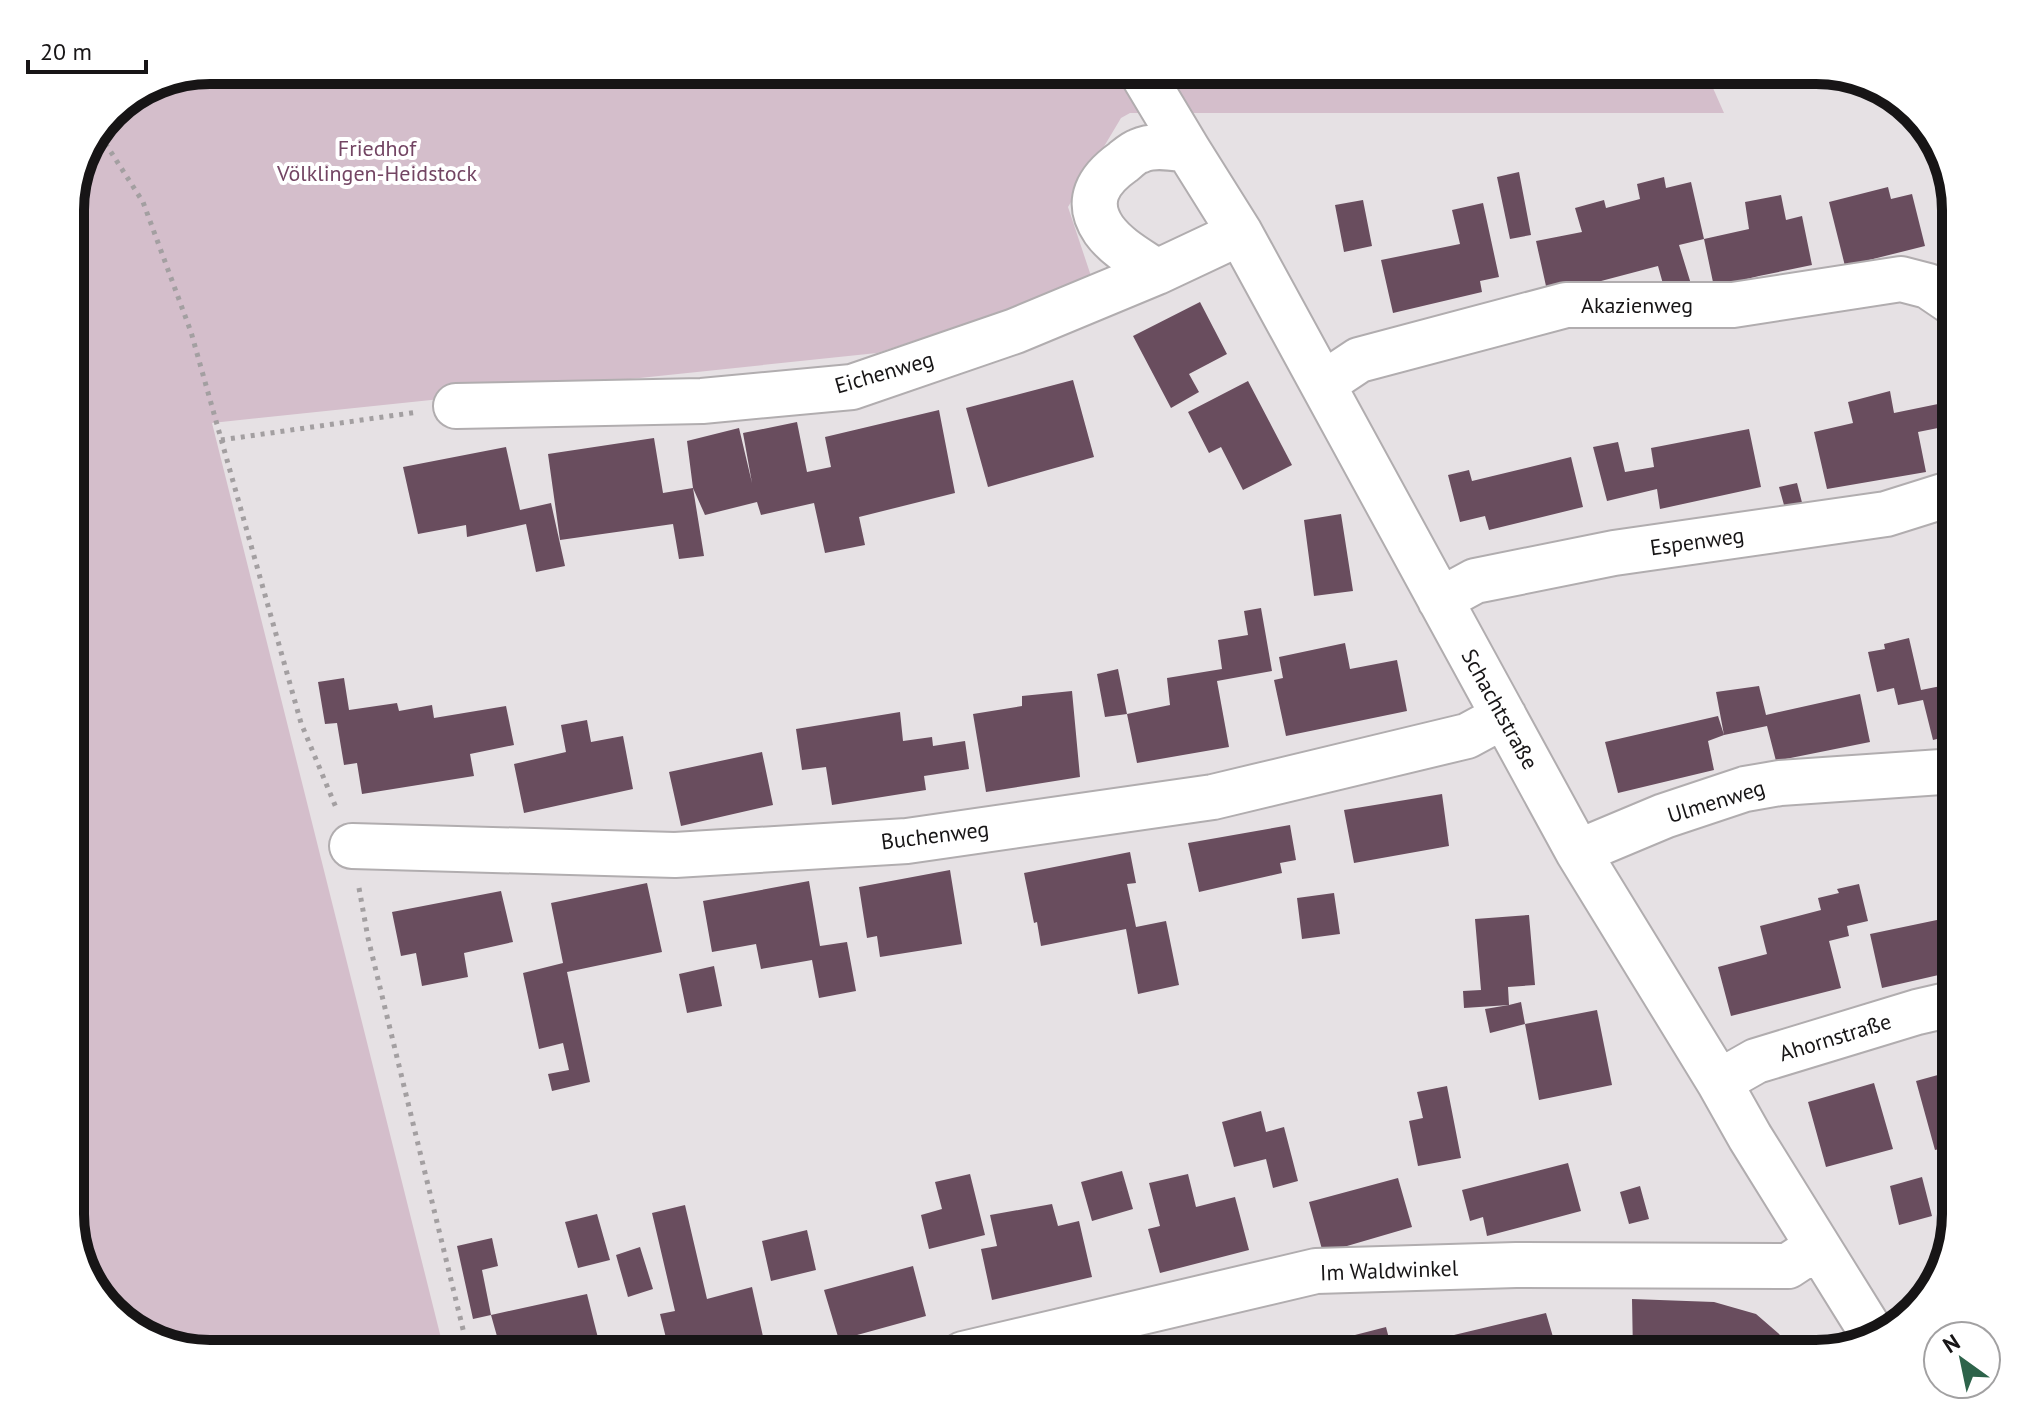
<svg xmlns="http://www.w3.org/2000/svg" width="2026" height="1424" viewBox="0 0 2026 1424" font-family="'PT Sans',sans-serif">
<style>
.green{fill:#d4becb}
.building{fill:#694d5e}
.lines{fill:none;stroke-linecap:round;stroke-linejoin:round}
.minor-casing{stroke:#b1adaf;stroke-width:48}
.path{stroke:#a39fa1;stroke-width:5;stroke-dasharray:4 6;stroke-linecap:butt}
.minor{stroke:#fff;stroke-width:44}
.labels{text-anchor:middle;stroke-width:8;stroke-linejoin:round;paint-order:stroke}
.park-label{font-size:22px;fill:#734563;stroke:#fff}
.street-label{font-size:22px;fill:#171516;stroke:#fff}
.rim{fill:none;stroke:#171516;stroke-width:10}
</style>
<rect width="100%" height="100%" fill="#e6e1e4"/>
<path class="green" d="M 210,70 L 1705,70 L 1724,113 L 1130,113 L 1121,118 L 1068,207 L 1093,282 L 877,353 L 212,423 L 445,1354 L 210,1354 L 132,1330 L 88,1284 L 70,1223 L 70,201 L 111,111 L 157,80 Z"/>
<path class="building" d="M 1519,172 L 1531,235 L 1510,239 L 1497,177 Z
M 1664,177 L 1666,188 L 1691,182 L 1704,239 L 1679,245 L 1691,284 L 1665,291 L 1658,266 L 1548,295 L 1536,241 L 1582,232 L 1575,208 L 1604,200 L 1606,208 L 1640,199 L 1637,184 Z
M 1888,187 L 1891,199 L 1912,194 L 1925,246 L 1845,266 L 1829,202 Z
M 1781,195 L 1786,220 L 1802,216 L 1812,265 L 1759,276 L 1714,287 L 1704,239 L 1749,229 L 1745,202 Z
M 1363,200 L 1372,246 L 1344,252 L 1335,205 Z
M 1483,203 L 1499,277 L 1480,281 L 1482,292 L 1393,313 L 1381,260 L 1460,244 L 1452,210 Z
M 1200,302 L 1227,354 L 1189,374 L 1199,392 L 1171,408 L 1133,336 Z
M 1073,380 L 1094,457 L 988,487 L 966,408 Z
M 1248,381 L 1292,465 L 1243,490 L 1221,447 L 1209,453 L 1188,412 Z
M 1890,391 L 1894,413 L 1938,404 L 1943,427 L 1918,432 L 1926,472 L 1827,489 L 1814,432 L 1853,423 L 1848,402 Z
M 939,410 L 955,493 L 859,517 L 865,545 L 825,553 L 814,503 L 761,515 L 757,502 L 705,515 L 693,488 L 704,556 L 679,559 L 673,524 L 560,540 L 548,454 L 654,438 L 663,493 L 693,488 L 687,441 L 739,428 L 752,483 L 743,433 L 797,422 L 807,472 L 831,467 L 825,437 Z
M 1749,429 L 1761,487 L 1660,509 L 1657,489 L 1607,501 L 1593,447 L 1618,442 L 1625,472 L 1654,467 L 1651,448 Z
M 506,447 L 520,510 L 551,503 L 565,566 L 536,572 L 526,524 L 467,537 L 466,525 L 418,534 L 403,467 Z
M 1571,457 L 1583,507 L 1489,530 L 1485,516 L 1460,522 L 1448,475 L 1469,470 L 1472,481 Z
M 1797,483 L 1806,518 L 1789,523 L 1779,487 Z
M 1341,514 L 1353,591 L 1314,596 L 1304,520 Z
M 1261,608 L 1272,671 L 1217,681 L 1229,747 L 1137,763 L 1127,714 L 1170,705 L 1167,678 L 1222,669 L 1218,640 L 1248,635 L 1244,611 Z
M 1909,638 L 1921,690 L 1956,683 L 1956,734 L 1933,740 L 1923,700 L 1898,705 L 1894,688 L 1877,692 L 1868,652 L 1885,649 L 1884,644 Z
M 1345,643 L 1350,669 L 1397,660 L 1407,711 L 1286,736 L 1274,680 L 1283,678 L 1279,657 Z
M 1118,669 L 1127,714 L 1105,717 L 1097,674 Z
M 344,678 L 349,710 L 397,703 L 399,711 L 432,705 L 434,718 L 506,706 L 514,745 L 470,754 L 474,776 L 362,794 L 357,763 L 344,765 L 337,723 L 325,724 L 318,682 Z
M 1759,686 L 1766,715 L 1860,694 L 1870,742 L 1776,761 L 1767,726 L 1724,735 L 1716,692 Z
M 1072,691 L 1080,777 L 986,792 L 973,714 L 1022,706 L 1022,696 Z
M 900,712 L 903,741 L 932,737 L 933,746 L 965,741 L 969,769 L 924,776 L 926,790 L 832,805 L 826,767 L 802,770 L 796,729 Z
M 1718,716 L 1724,735 L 1708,741 L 1714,770 L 1618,793 L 1605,742 Z
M 587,720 L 591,742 L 623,736 L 633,789 L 524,813 L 514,764 L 566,752 L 561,725 Z
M 762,752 L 773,805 L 681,826 L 669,772 Z
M 1442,794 L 1449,846 L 1354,863 L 1344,810 Z
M 1290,825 L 1296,860 L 1280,863 L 1282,873 L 1199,892 L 1188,843 Z
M 1130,852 L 1136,883 L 1127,884 L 1136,927 L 1166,921 L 1179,985 L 1138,994 L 1126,929 L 1041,946 L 1037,922 L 1034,923 L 1024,873 Z
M 950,870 L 962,944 L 880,957 L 877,936 L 867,938 L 859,887 Z
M 809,881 L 820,946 L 847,942 L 856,991 L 819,998 L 812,960 L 761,969 L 756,944 L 712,952 L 703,901 Z
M 647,883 L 662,952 L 567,972 L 590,1082 L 552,1091 L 548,1074 L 569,1070 L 563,1043 L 539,1049 L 523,973 L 563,963 L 551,903 Z
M 1859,884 L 1868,921 L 1847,926 L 1849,936 L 1829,941 L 1841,988 L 1731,1016 L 1718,967 L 1767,954 L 1760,926 L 1821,910 L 1818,898 L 1839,893 L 1837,889 Z
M 501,891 L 513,942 L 464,953 L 468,977 L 422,986 L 416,953 L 401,956 L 392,912 Z
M 1334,893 L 1340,934 L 1302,939 L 1297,898 Z
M 1529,915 L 1535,985 L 1508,987 L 1509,1005 L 1521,1002 L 1525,1024 L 1597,1010 L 1612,1085 L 1539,1100 L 1525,1024 L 1490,1033 L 1485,1009 L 1509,1005 L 1464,1008 L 1463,991 L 1481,990 L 1475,919 Z
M 1956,916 L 1956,971 L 1882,988 L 1870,934 Z
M 714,966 L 722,1006 L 687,1013 L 679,974 Z
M 1956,1070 L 1956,1145 L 1935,1150 L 1916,1081 Z
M 1874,1083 L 1893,1149 L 1826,1167 L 1808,1102 Z
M 1447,1086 L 1461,1158 L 1418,1166 L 1409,1121 L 1423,1118 L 1417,1092 Z
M 1261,1111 L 1266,1132 L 1284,1127 L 1298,1181 L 1273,1188 L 1266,1159 L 1234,1167 L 1222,1122 Z
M 1568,1163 L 1581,1211 L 1487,1236 L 1483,1217 L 1470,1221 L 1462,1190 Z
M 1122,1171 L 1133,1209 L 1092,1221 L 1081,1182 Z
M 970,1174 L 985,1235 L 929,1249 L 921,1215 L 942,1209 L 935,1182 Z
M 1188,1174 L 1196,1207 L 1235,1197 L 1249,1250 L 1160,1273 L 1148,1229 L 1160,1226 L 1149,1183 Z
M 1922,1177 L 1932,1216 L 1899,1225 L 1890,1186 Z
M 1398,1178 L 1412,1227 L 1323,1253 L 1309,1202 Z
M 1640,1186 L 1649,1219 L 1629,1224 L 1620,1192 Z
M 1052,1204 L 1058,1226 L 1079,1221 L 1092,1277 L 992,1300 L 981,1249 L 997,1246 L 990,1215 Z
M 685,1205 L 707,1299 L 752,1287 L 764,1341 L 710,1354 L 670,1354 L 660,1314 L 675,1311 L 652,1213 Z
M 597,1214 L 610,1260 L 578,1268 L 565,1222 Z
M 807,1230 L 816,1270 L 771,1281 L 762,1241 Z
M 492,1238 L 498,1266 L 482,1270 L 491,1315 L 473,1319 L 457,1246 Z
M 640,1247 L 653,1289 L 628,1297 L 616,1255 Z
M 913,1266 L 926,1316 L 839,1340 L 824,1290 Z
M 587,1294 L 600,1346 L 568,1354 L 502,1354 L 491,1315 Z
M 1632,1299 L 1714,1302 L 1756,1314 L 1802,1354 L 1633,1354 Z
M 1546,1313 L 1558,1354 L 1458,1354 L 1454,1335 Z
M 1386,1327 L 1393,1354 L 1293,1354 L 1293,1351 Z
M 1227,1344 L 1230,1354 L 1197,1354 L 1197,1353 Z"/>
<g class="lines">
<g class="minor-casing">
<path id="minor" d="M 1140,70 L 1188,150 L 1240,233 L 1578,852 L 1719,1082 L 1750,1137 L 1875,1338
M 1157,272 C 1138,259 1117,248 1104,230 C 1084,201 1099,179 1123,162 C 1128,158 1133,153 1139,151 C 1154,144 1172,148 1188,150
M 1323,384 L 1359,360 L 1566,305 L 1733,305 L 1901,279 L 1928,286 L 1956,305
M 456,406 L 702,401 L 852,387 L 1015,331 L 1157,272 L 1240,233
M 1440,600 L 1475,581 L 1614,553 L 1886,514 L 1956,492
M 352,846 L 675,855 L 907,841 L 1213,797 L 1467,736 L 1504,716
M 1578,852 L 1664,816 L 1745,789 L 1780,783 L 1956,771
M 1719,1082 L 1756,1061 L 1917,1012 L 1956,1003
M 963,1354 L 1316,1271 L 1516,1265 L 1788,1266 L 1817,1247"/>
</g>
<path class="path" d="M 100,135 L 143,202 L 191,332 L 301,723 L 337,810
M 221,440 L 418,412
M 359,888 L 368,938 L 469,1354"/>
<use href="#minor" class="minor"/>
</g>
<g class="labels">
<g class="park-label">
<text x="377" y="156">Friedhof<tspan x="377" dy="25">Völklingen-Heidstock</tspan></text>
</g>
<g class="street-label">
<text x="1637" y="313">Akazienweg</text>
<text transform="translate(884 372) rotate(-16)" y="8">Eichenweg</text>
<text transform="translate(1697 541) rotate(-8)" y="8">Espenweg</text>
<text transform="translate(1500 709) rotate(61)" y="8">Schachtstraße</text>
<text transform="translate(1716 801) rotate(-17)" y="8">Ulmenweg</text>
<text transform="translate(935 835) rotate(-7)" y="8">Buchenweg</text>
<text transform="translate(1835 1037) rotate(-17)" y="8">Ahornstraße</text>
<text transform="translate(1389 1270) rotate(-2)" y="8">Im Waldwinkel</text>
</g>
</g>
<path d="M0 0H2026V1424H0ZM210 84H1816A126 126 0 0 1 1942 210V1214A126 126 0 0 1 1816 1340H210A126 126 0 0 1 84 1214V210A126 126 0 0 1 210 84Z" fill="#fff" fill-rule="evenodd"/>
<path class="rim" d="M210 84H1816A126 126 0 0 1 1942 210V1214A126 126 0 0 1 1816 1340H210A126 126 0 0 1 84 1214V210A126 126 0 0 1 210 84Z"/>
<g transform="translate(1962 1360) rotate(327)"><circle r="38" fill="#ffffff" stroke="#a2a1a2" stroke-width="2"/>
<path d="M0-6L14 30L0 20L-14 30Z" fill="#2d634a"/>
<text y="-12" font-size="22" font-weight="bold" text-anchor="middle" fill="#171516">N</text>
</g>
<path d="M28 60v12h118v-12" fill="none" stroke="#171516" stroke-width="4"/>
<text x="40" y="60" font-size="24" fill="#171516" stroke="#ffffff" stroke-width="6" paint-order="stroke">20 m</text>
</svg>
